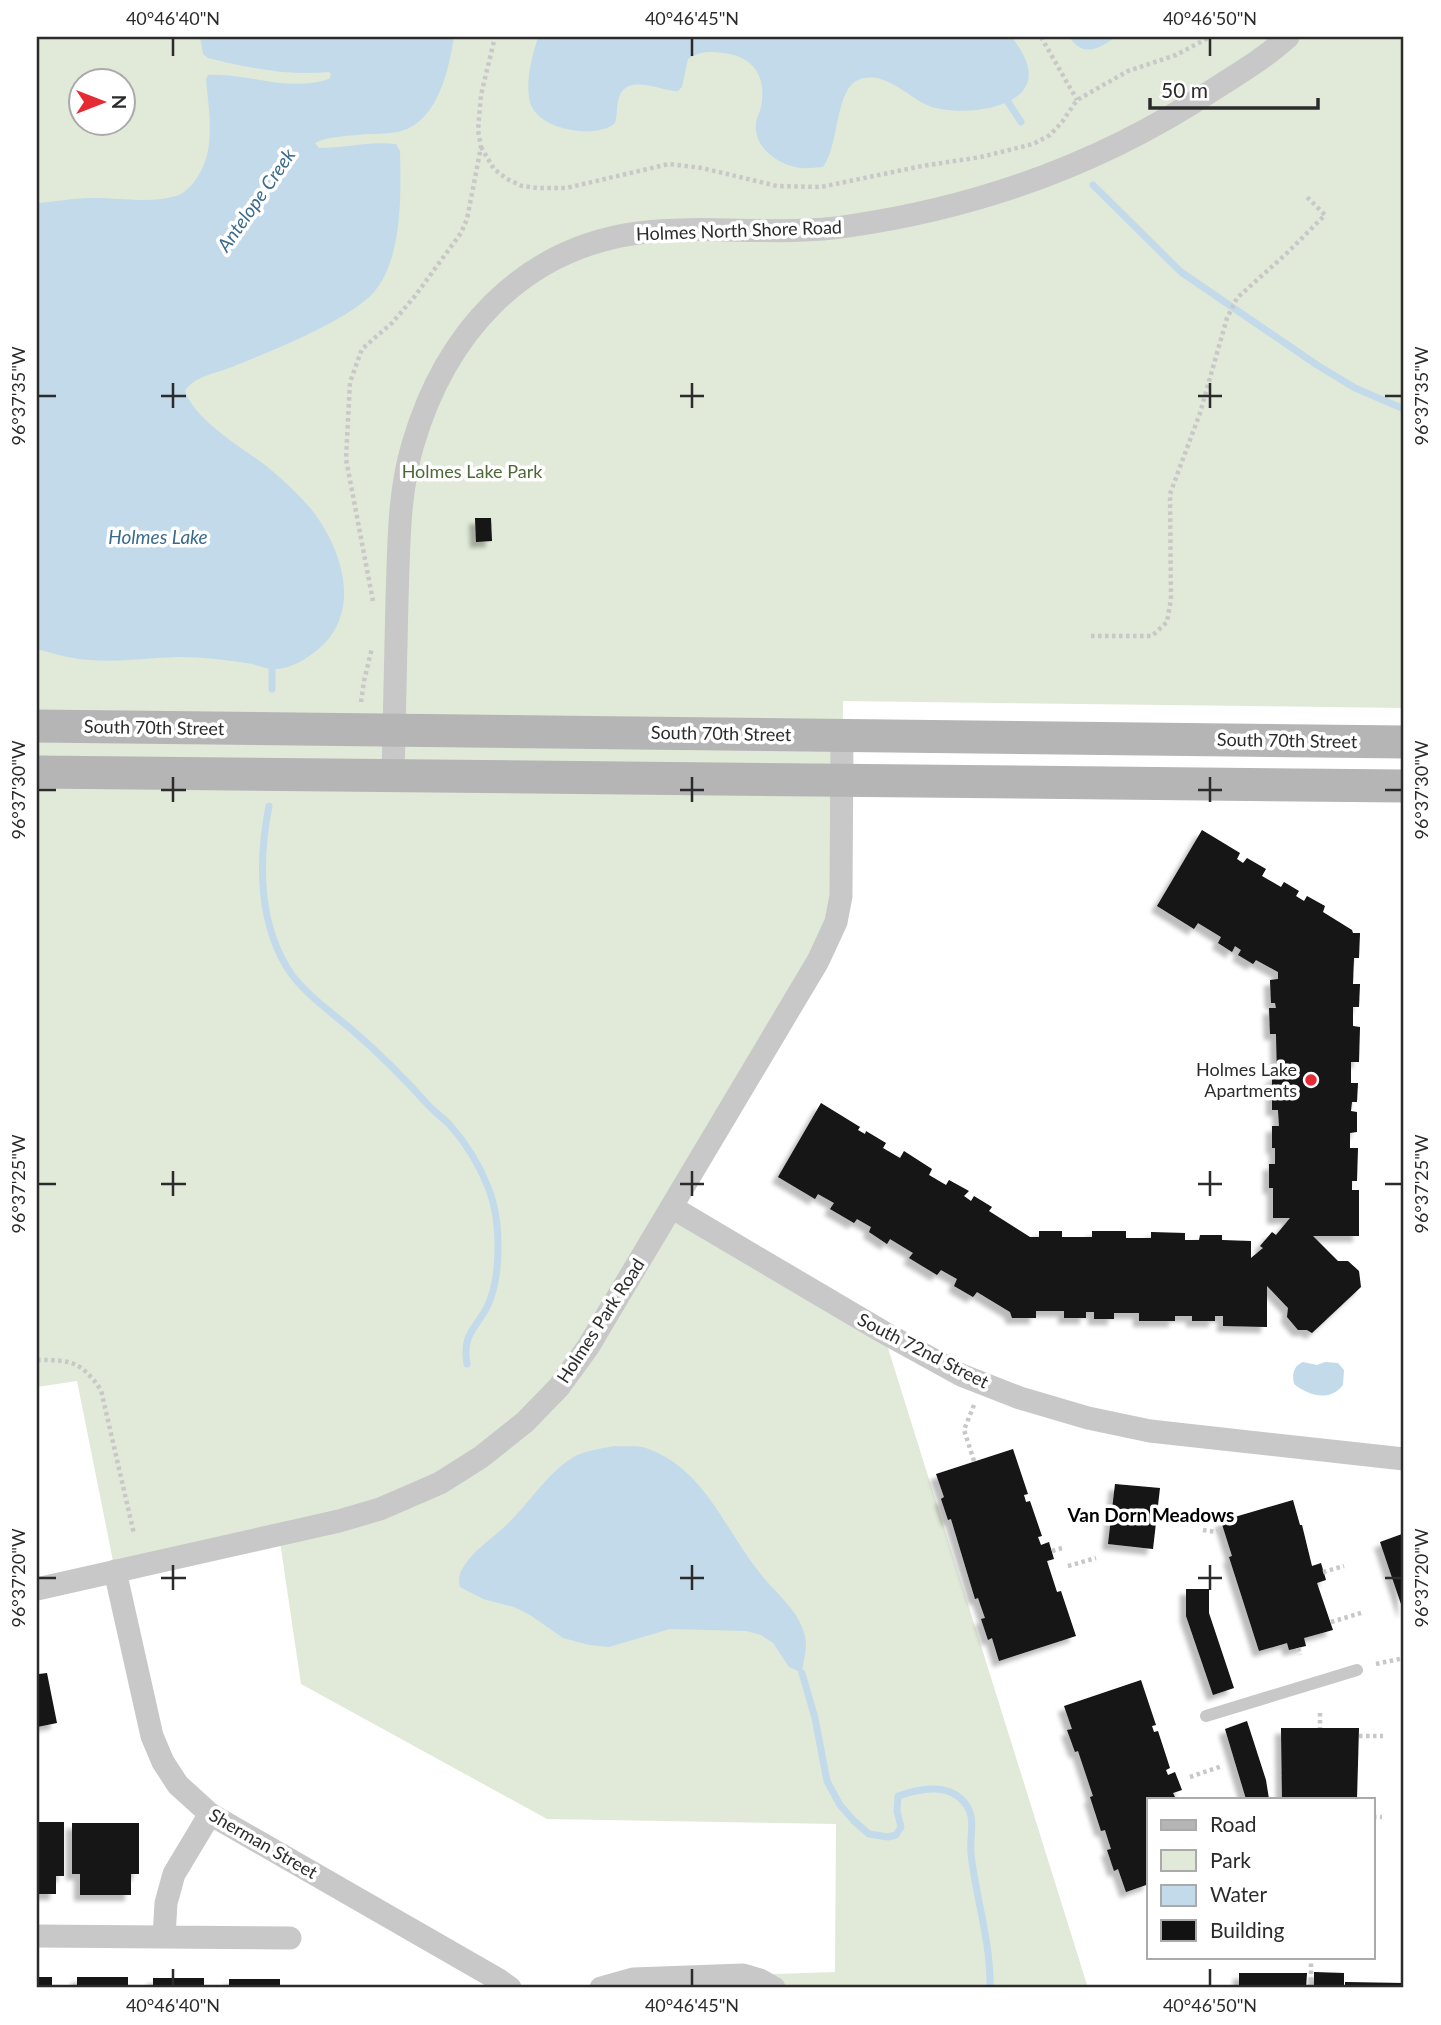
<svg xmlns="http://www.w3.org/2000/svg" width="1441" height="2025" viewBox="0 0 1441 2025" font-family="Lato,sans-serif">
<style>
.green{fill:#e1ead8;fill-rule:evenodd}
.water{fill:#c3daea}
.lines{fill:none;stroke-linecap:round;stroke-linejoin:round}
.stream{stroke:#c3daea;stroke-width:7}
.building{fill:#121212;filter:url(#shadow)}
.path{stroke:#c8c8c8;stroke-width:4.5;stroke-dasharray:3.5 3.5;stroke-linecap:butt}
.lane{stroke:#c8c8c8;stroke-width:12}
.street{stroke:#c8c8c8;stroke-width:23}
.secondary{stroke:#b5b5b5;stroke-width:33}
.ticks{fill:none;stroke:#2b2b2b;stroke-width:2.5}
.poi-dot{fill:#e62a34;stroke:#fff;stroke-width:2.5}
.labels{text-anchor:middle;stroke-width:7;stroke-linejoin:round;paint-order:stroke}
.street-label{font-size:18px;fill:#2b2b2b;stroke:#fff}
.park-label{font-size:18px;fill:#4e6739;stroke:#fff}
.poi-label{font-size:18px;fill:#2b2b2b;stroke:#fff;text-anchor:end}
.water-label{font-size:19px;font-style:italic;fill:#3a6b8d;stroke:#fff}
.neighbourhood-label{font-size:19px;font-weight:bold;fill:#000;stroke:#fff}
.neatline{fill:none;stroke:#2b2b2b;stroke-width:2.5}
.ticks-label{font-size:18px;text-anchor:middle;fill:#2b2b2b}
</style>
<defs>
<filter id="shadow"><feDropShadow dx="-6" dy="6" stdDeviation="2" flood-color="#0004"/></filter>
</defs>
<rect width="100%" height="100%" fill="#fff"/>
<path class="green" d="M 37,37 L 1404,37 L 1404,708 L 843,701 L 841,896 L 673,1208 L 883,1332 L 1088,1988 L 743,1988 L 743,1975 L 835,1972 L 836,1824 L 547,1819 L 301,1684 L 279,1535 L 115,1571 L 77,1381 L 37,1387 ZM 80,80 L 122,80 L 122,122 L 80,122 Z"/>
<path class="water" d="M 200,37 L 454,37 C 449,69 438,121 401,131 C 387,135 371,133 357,135 C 344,136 327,137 315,143 L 319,148 C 345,148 370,141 396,144 L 400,151 C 401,193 403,258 374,292 C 350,320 269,352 232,367 C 217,373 194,376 185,391 C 195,420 241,447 265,465 C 280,477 303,498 315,514 C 346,557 362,619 312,654 C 302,662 286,670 273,669 C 266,669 259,666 252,664 C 228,660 203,657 179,657 C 144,658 107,664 73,658 C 61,656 49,652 37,649 L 37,203 C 55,202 72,198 90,198 C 116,197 152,204 176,196 C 192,191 203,170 207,155 C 213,131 208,103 206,79 L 208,75 C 247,72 287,93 329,79 L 331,75 L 329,72 C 287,76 249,68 208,58 L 203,54 Z
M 538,37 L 1012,37 C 1020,49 1032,64 1028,81 C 1019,112 957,115 932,107 C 908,99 886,69 858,80 C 835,90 839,147 823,167 C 816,167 808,169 801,168 C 778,165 753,148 756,122 C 757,117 760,112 761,107 C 767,77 754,57 724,53 C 710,51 700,51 688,59 L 682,87 L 678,91 C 666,93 629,73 620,95 C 616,103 618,114 615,123 C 596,140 537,130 530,102 C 525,81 532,57 538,37 Z
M 1069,37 L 1116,37 C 1098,49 1084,58 1069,37 Z
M 1303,1362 L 1317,1365 L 1325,1362 L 1338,1363 L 1344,1370 L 1343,1385 C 1330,1402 1309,1396 1294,1384 C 1292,1375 1293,1366 1303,1362 Z
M 614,1446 C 624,1447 637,1445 646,1448 C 704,1468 724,1528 759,1572 C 775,1593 799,1610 805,1636 C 808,1649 803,1660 802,1673 L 789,1667 L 773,1643 L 761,1635 L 746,1631 L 670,1629 L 609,1647 L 589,1645 L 563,1638 L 530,1615 L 514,1607 L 483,1599 L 460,1587 C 458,1579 459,1573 464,1566 C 474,1550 489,1541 503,1528 C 528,1506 544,1476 572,1458 C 585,1450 600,1449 614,1446 Z"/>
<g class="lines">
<path class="stream" d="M 1008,102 L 1021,122
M 1093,185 L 1181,272 L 1317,365 L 1355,388 L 1404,409
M 272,689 L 272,669
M 269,806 C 258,861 258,927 292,975 C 308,996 331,1012 351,1029 C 379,1053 405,1079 430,1107 C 436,1113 443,1118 449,1124 C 466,1143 479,1164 488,1187 C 501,1219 502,1276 487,1307 C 475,1330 462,1334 467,1364
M 802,1673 L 815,1718 L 827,1781 L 840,1805 L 854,1821 L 869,1834 L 888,1837 L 896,1835 L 901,1827 L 897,1811 L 898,1796 C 921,1788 951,1782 967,1806 C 976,1820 969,1839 971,1854 C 976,1899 991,1942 990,1988"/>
</g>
<path class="building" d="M 475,518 L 491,518 L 492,541 L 476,542 Z
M 1202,830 L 1240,853 L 1237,859 L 1243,863 L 1247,858 L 1266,869 L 1262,876 L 1281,887 L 1284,882 L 1299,891 L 1296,896 L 1304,901 L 1307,896 L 1325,906 L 1323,912 L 1352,930 L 1353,933 L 1360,933 L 1359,958 L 1354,958 L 1353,984 L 1360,984 L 1359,1007 L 1353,1007 L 1353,1026 L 1360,1027 L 1359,1062 L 1351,1062 L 1351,1083 L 1358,1083 L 1357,1102 L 1352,1102 L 1351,1111 L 1357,1112 L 1357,1132 L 1350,1133 L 1350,1148 L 1358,1148 L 1357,1181 L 1352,1181 L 1352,1190 L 1359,1190 L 1359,1236 L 1313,1236 L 1338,1261 L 1348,1261 L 1359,1271 L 1361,1287 L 1312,1333 L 1307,1330 L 1298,1330 L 1287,1317 L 1288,1308 L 1267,1286 L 1267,1327 L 1223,1326 L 1223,1316 L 1215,1316 L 1215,1321 L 1192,1321 L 1192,1316 L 1175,1316 L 1175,1321 L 1139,1321 L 1139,1313 L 1114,1313 L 1114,1319 L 1094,1319 L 1094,1312 L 1086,1312 L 1086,1318 L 1064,1318 L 1064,1311 L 1036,1311 L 1036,1318 L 1012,1318 L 1010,1312 L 977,1292 L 973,1297 L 954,1286 L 957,1279 L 941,1270 L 937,1275 L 909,1258 L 913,1253 L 890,1239 L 887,1244 L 869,1232 L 871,1227 L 857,1219 L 854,1223 L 830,1209 L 834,1203 L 818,1194 L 815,1199 L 778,1177 L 821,1103 L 860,1127 L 858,1130 L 865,1134 L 866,1131 L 886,1143 L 883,1148 L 900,1158 L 904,1151 L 932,1169 L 929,1175 L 946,1185 L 949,1180 L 969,1191 L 964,1196 L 971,1201 L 974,1196 L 992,1207 L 989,1211 L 1030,1237 L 1039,1237 L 1039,1231 L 1062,1231 L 1062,1237 L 1092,1237 L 1092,1231 L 1126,1231 L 1126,1238 L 1151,1238 L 1151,1232 L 1185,1233 L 1185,1240 L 1199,1240 L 1200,1235 L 1222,1235 L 1222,1240 L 1251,1241 L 1251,1258 L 1263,1248 L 1260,1246 L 1272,1232 L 1276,1235 L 1290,1218 L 1273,1218 L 1273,1188 L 1269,1188 L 1269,1164 L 1275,1164 L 1275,1148 L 1272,1148 L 1272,1126 L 1279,1126 L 1278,1110 L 1272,1110 L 1272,1076 L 1277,1077 L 1276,1034 L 1270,1034 L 1269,1008 L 1276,1008 L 1275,1003 L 1271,1003 L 1270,980 L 1278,979 L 1278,972 L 1256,960 L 1253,964 L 1238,955 L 1241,950 L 1235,946 L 1232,952 L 1218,943 L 1221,937 L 1198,923 L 1194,929 L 1157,906 Z
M 1013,1449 L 1028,1494 L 1024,1495 L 1026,1502 L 1030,1501 L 1042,1536 L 1038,1537 L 1041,1545 L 1049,1542 L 1054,1559 L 1047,1561 L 1057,1592 L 1061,1591 L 1076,1636 L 999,1661 L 992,1638 L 988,1640 L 981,1619 L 985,1618 L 978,1598 L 975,1599 L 951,1519 L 948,1520 L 941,1499 L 944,1497 L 936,1474 Z
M 1115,1484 L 1160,1488 L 1153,1549 L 1108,1544 Z
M 1293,1500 L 1300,1525 L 1302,1525 L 1312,1566 L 1321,1563 L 1326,1580 L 1317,1583 L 1333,1630 L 1304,1638 L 1306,1646 L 1289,1650 L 1287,1643 L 1259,1651 L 1229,1557 L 1232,1556 L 1221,1521 Z
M 1402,1534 L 1404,1540 L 1404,1613 L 1380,1542 Z
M 1186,1589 L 1209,1589 L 1209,1613 L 1234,1688 L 1213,1695 L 1186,1616 Z
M 38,1668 L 39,1674 L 47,1673 L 57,1723 L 37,1727 Z
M 1141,1680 L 1156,1725 L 1152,1726 L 1154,1732 L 1158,1731 L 1170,1768 L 1166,1770 L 1168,1775 L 1175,1772 L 1182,1790 L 1173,1793 L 1176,1799 L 1149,1799 L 1149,1884 L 1126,1892 L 1118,1869 L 1114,1871 L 1107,1850 L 1111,1849 L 1105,1830 L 1101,1831 L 1090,1797 L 1093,1796 L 1078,1751 L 1075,1752 L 1067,1730 L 1072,1729 L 1064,1706 Z
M 1247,1721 L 1266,1780 L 1269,1799 L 1246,1799 L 1225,1729 Z
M 1281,1728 L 1359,1728 L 1357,1799 L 1282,1799 Z
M 37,1822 L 64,1822 L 64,1876 L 56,1876 L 56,1894 L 37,1894 Z
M 72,1823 L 139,1823 L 139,1874 L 131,1874 L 131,1895 L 80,1895 L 80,1874 L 72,1874 Z
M 1314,1972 L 1344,1973 L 1344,1988 L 1314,1988 Z
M 1239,1973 L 1307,1973 L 1306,1988 L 1239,1988 Z
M 37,1977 L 52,1977 L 52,1988 L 37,1988 Z
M 77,1977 L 128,1977 L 128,1988 L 77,1988 Z
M 153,1978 L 204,1978 L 204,1988 L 153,1988 Z
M 229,1979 L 280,1979 L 280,1988 L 229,1988 Z
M 1345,1982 L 1404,1983 L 1404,1988 L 1345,1988 Z"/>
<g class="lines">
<path class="path" d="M 1041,37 L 1077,100
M 481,147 L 494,169 L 507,179 L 522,186 L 537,188 L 566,188 L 669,164 L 702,168 L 777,186 L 821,187 L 922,166 L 981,157 L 1033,144 L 1050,135 L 1062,122 L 1077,100 L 1128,71 L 1176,55 L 1210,37
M 373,601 L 346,459 L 350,382 L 362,349 L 392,323 L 415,296 L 461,233 L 467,219 L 481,147 L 478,130 L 481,95 L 495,37
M 1091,636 L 1152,636 L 1167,622 L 1171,599 L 1170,494 L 1200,413 L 1227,318 L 1237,298 L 1286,254 L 1325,215 L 1306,196
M 361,702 L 364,681 L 372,648
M 37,1360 C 71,1360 81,1361 101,1390 L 134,1534
M 974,1405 L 964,1430 L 974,1461
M 1203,1530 L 1216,1532 L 1223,1529
M 1052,1551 L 1062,1548
M 1068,1566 L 1096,1558
M 1323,1572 L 1344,1566
M 1331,1622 L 1361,1613
M 1298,1648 L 1300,1655
M 1376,1664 L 1404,1658
M 1320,1713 L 1320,1728
M 1359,1736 L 1383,1736
M 1190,1777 L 1222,1766
M 1373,1817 L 1382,1817
M 1311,1988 L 1311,1957"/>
<path class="lane" d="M 1206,1716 L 1357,1670"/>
<path class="street" d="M 393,777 C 394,717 396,658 397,599 C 399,547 398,494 413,444 C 445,335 520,249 638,233 C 708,224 779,237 849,226 C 981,207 1105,162 1216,88 C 1241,72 1266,57 1288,37
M 673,1208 L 883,1332 L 961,1375 L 1020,1398 L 1088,1418 L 1150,1431 L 1404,1459
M 115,1571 L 152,1736 L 163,1762 L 178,1785 L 210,1814 L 499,1980 L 510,1988
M 37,1589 L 339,1521 L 380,1509 L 440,1483 L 481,1457 L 525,1422 L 559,1387 L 588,1347 L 818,961 L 836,922 L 841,896 L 842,735
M 37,1936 L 290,1938
M 164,1937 L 166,1903 L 174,1874 L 210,1814
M 601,1988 L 633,1979 L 743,1975 L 760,1980 L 774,1988"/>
<path class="secondary" d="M 37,726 L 1404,742
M 37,772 L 1404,786"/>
</g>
<path class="ticks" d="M 173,38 L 173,56M 692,38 L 692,56M 1210,38 L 1210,56M 173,383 L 173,408M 692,383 L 692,408M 1210,383 L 1210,408M 38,396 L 56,396M 161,396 L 186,396M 680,396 L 704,396M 1198,396 L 1222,396M 1385,396 L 1402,396M 173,777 L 173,802M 692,777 L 692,802M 1210,777 L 1210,802M 38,790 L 56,790M 161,790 L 186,790M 680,790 L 704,790M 1198,790 L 1222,790M 1385,790 L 1402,790M 173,1171 L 173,1196M 692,1171 L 692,1196M 1210,1171 L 1210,1196M 38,1184 L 56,1184M 161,1184 L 186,1184M 680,1184 L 704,1184M 1198,1184 L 1222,1184M 1385,1184 L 1402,1184M 173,1565 L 173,1590M 692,1565 L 692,1590M 1210,1565 L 1210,1590M 38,1578 L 56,1578M 161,1578 L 186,1578M 680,1578 L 704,1578M 1198,1578 L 1222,1578M 1385,1578 L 1402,1578M 173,1969 L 173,1986M 692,1969 L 692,1986M 1210,1969 L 1210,1986"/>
<circle class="poi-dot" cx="1311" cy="1080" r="7"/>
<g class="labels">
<g class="street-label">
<text transform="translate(739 231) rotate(-2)" y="6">Holmes North Shore Road</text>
<text transform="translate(154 728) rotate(1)" y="6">South 70th Street</text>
<text transform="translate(721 734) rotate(1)" y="6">South 70th Street</text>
<text transform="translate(1287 741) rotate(1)" y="6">South 70th Street</text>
<text transform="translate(601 1321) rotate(-57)" y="6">Holmes Park Road</text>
<text transform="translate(923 1351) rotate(27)" y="6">South 72nd Street</text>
<text transform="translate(263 1844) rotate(30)" y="6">Sherman Street</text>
</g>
<g class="park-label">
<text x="472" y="478">Holmes Lake Park</text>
</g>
<g class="poi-label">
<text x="1297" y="1076">Holmes Lake<tspan x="1297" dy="21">Apartments</tspan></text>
</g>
<g class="water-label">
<text transform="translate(256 200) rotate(-55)" y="7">Antelope Creek</text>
<text x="158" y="544">Holmes Lake</text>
</g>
<g class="neighbourhood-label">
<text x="1151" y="1522">Van Dorn Meadows</text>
</g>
</g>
<rect width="1441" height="2025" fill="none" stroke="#ffffff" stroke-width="77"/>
<rect x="1147" y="1798" width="228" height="161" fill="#ffffff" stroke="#aaaaaa" stroke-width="2"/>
<rect x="1161" y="1820" width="35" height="10" fill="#b5b5b5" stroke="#aaaaaa" stroke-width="2"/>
<text x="1210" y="1832" font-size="21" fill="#2b2b2b">Road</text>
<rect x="1161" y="1850" width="35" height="21" fill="#e1ead8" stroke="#aaaaaa" stroke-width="2"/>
<text x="1210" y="1868" font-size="21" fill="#2b2b2b">Park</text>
<rect x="1161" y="1885" width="35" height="21" fill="#c3daea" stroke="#aaaaaa" stroke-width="2"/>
<text x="1210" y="1902" font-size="21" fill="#2b2b2b">Water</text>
<rect x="1161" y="1920" width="35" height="21" fill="#121212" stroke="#aaaaaa" stroke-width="2"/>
<text x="1210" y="1938" font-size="21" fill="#2b2b2b">Building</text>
<g transform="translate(102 102) rotate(90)"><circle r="33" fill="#ffffff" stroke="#aaaaaa" stroke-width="2"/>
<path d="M0-5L12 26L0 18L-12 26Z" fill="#e62a34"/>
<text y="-10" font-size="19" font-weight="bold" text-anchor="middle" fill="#2b2b2b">N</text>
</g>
<path d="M1150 98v10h168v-10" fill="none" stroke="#2b2b2b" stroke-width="3.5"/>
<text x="1161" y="98" font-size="21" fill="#2b2b2b" stroke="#ffffff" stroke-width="5" paint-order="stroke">50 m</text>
<rect x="38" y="38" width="1364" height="1948" class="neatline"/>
<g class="ticks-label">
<text x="173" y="25">40°46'40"N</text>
<text x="692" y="25">40°46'45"N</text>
<text x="1210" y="25">40°46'50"N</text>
<text transform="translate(1422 396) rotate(-90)" y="6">96°37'35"W</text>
<text transform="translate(19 396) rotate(-90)" y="6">96°37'35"W</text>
<text transform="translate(19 790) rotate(-90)" y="6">96°37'30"W</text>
<text transform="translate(1422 790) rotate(-90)" y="6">96°37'30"W</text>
<text transform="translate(1422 1184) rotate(-90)" y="6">96°37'25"W</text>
<text transform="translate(19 1184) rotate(-90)" y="6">96°37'25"W</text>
<text transform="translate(19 1578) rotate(-90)" y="6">96°37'20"W</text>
<text transform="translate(1422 1578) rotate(-90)" y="6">96°37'20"W</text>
<text x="173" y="2012">40°46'40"N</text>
<text x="692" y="2012">40°46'45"N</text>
<text x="1210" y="2012">40°46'50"N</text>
</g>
</svg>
